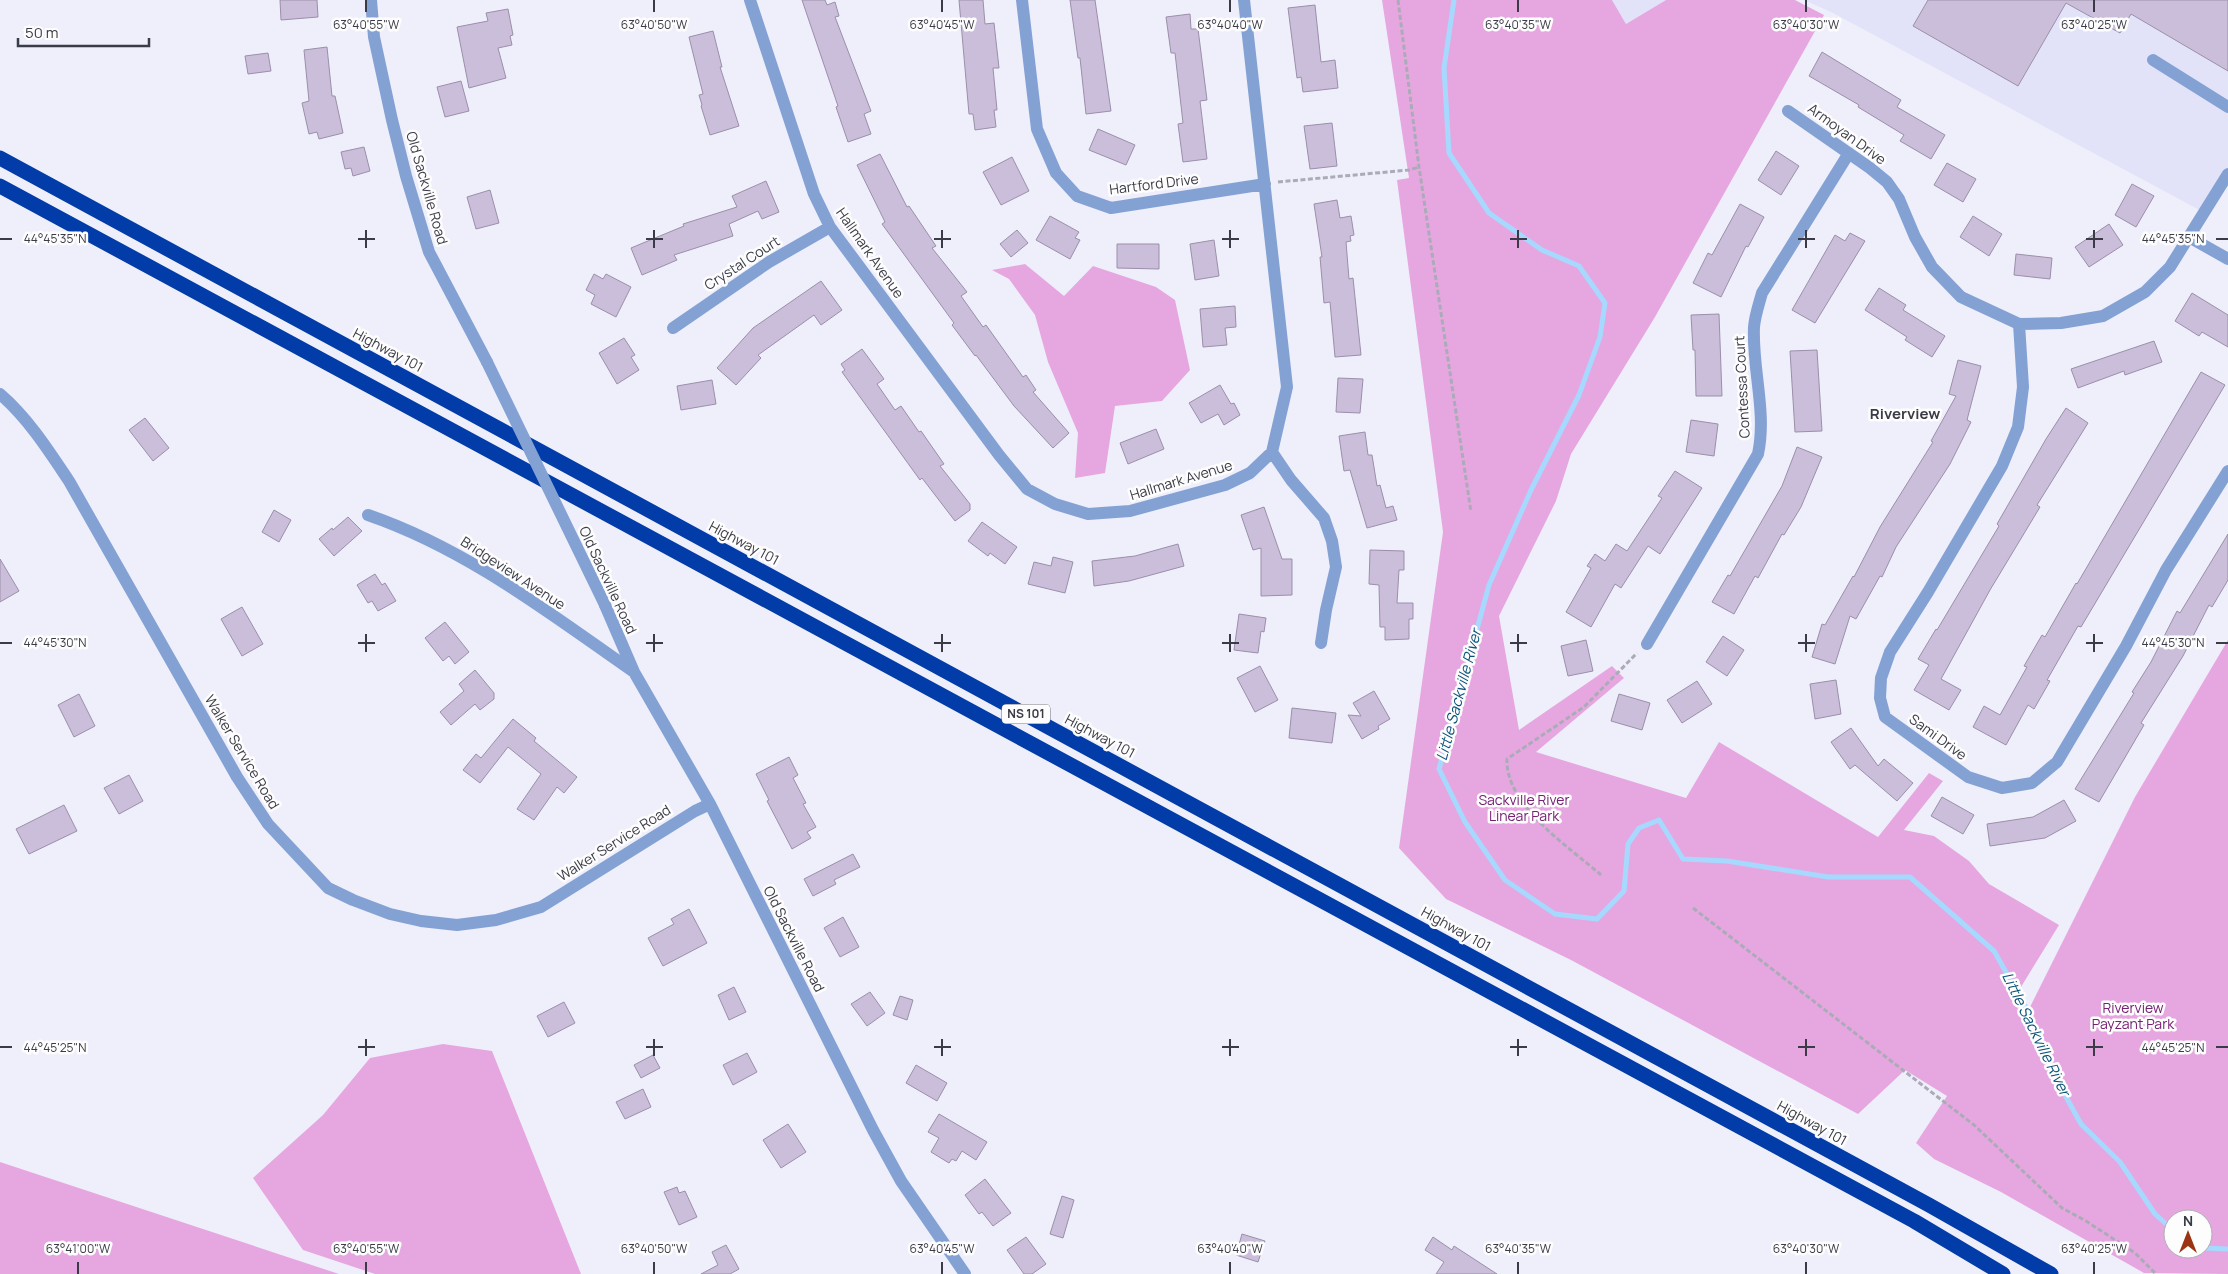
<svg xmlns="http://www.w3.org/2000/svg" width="2228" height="1274" viewBox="0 0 2228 1274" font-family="Manrope,sans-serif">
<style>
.built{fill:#e2e3f9}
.green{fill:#e6a7e1;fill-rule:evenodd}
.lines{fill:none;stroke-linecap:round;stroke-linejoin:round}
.stream{stroke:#a6d9fd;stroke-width:5}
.building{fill:#cbbeda;stroke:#9b8fa9}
.path{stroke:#ababb7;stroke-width:3;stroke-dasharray:5 2.5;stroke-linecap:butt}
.minor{stroke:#84a1d4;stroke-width:12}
.highway{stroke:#023ca8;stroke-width:15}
.minor-bridge{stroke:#84a1d4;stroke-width:12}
.ticks{fill:none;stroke:#3b3b47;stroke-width:2}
.labels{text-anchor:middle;stroke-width:5;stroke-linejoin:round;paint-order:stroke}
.shield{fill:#fdfdfd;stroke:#75757e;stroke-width:1}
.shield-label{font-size:12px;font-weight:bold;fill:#3b3b47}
.street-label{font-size:14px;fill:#3b3b47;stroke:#fdfdfd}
.park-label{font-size:14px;fill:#752172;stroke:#fdfdfd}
.neighbourhood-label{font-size:15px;font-weight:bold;fill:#3b3b47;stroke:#fdfdfd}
.water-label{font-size:15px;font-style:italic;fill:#085278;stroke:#fdfdfd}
.ticks-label{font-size:12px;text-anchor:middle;fill:#3b3b47;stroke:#fdfdfd;stroke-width:5;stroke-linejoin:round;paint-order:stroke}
</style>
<rect width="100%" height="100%" fill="#eeeffb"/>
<path class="built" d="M 1612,0 L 1666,0 L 1626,24 Z
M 1804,0 L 2228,0 L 2228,174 L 2205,213 L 1833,13 Z"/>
<path class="green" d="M 1382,0 L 1612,0 L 1626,24 L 1666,0 L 1795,0 L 1824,15 L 1655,317 L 1571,454 L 1556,501 L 1499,616 L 1519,730 L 1612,666 L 1624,678 L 1536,752 L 1686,798 L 1719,742 L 1878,837 L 1929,773 L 1943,781 L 1904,830 L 1934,836 L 1969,861 L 1989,884 L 2059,925 L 2013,1000 L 2028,1011 L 2135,797 L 2228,640 L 2228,1274 L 2144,1273 L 2001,1192 L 1934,1159 L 1916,1143 L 1947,1096 L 1905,1070 L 1858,1114 L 1571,960 L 1446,899 L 1399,848 L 1443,532 L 1397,180 L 1409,178 ZM 2173,1219 L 2203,1219 L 2203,1249 L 2173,1249 Z
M 1025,264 L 1064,296 L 1093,266 L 1156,287 L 1175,300 L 1190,370 L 1162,401 L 1115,406 L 1105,473 L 1075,478 L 1078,433 L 1048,362 L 1035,315 L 1009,279 L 992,270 Z
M 443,1044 L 492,1051 L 581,1274 L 375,1274 L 303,1250 L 253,1178 L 323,1115 L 370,1058 Z
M 0,1162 L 339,1274 L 0,1274 Z"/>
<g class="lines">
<path class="stream" d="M 1454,0 L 1444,68 L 1449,153 L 1489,213 L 1542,250 L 1579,266 L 1605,303 L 1600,337 L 1579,395 L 1531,490 L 1489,585 L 1439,769 L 1465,822 L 1505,880 L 1555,914 L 1597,919 L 1624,891 L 1628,844 L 1639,828 L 1659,820 L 1683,859 L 1727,861 L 1828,877 L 1910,877 L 1994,951 L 2028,1011 L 2054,1075 L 2081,1124 L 2120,1162 L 2155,1214 L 2173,1230
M 2203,1248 L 2228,1249"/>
</g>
<path class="building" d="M 280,0 L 317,0 L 318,17 L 281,20 Z
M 802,0 L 825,0 L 827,5 L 835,2 L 839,16 L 835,17 L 871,111 L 864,114 L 871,134 L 848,142 L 836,107 L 838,106 Z
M 959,0 L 983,0 L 985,24 L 994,23 L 999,68 L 993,68 L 997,110 L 994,110 L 996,127 L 975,130 L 973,114 L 969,114 Z
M 1070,0 L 1095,0 L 1111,111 L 1086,114 L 1080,58 L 1078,58 Z
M 1928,0 L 2228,0 L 2228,71 L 2131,14 L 2120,33 L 2066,3 L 2018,86 L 1913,26 Z
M 1315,5 L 1321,62 L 1335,60 L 1338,88 L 1303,92 L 1301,77 L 1297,78 L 1288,8 Z
M 508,9 L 513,35 L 510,36 L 512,45 L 498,48 L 506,78 L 469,88 L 457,27 L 488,21 L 486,13 Z
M 1190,14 L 1191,29 L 1198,29 L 1207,100 L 1200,101 L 1207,159 L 1183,162 L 1178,124 L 1183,123 L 1175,53 L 1171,53 L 1166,17 Z
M 713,31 L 722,67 L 720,67 L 739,126 L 710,135 L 701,106 L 702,105 L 699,95 L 703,94 L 689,37 Z
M 327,47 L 332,96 L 335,96 L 343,133 L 319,139 L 317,132 L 309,134 L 302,103 L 309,101 L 304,50 Z
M 1822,52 L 1901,100 L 1897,107 L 1945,135 L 1931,159 L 1900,141 L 1904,135 L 1858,107 L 1859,105 L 1809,76 Z
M 268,53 L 271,71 L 248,74 L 245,56 Z
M 461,81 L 469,111 L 445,117 L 437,87 Z
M 1332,123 L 1337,166 L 1310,169 L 1304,126 Z
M 1098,129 L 1135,145 L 1126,165 L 1089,150 Z
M 364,147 L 370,171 L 353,176 L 351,168 L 345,169 L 341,152 Z
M 1776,151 L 1799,166 L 1781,195 L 1758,180 Z
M 880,154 L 907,207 L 909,206 L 936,246 L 932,248 L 967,292 L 961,296 L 983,327 L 986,325 L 1023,377 L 1026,375 L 1036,390 L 1033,392 L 1069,433 L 1053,448 L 1014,406 L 976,355 L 975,356 L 952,325 L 954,323 L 882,224 L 885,222 L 857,165 Z
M 1012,157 L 1029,191 L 1001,205 L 983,172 Z
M 1947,163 L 1976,179 L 1963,202 L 1934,185 Z
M 766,181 L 779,212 L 762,219 L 758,211 L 729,224 L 733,236 L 674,255 L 677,260 L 642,275 L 631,248 L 684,226 L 683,224 L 737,207 L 732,196 Z
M 2132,184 L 2154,196 L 2136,227 L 2115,215 Z
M 490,190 L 499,223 L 476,229 L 467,197 Z
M 1337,200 L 1340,218 L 1351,216 L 1354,235 L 1350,236 L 1351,241 L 1346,242 L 1349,279 L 1353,278 L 1361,355 L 1335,357 L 1330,302 L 1324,303 L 1320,257 L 1322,257 L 1314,204 Z
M 1740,204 L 1764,217 L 1748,247 L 1746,246 L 1721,297 L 1693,283 L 1708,253 L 1712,255 Z
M 1050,216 L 1079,232 L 1075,238 L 1080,240 L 1070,259 L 1036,240 Z
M 1973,216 L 2002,234 L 1989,256 L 1960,237 Z
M 2109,224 L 2123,245 L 2089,267 L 2075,247 Z
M 1017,230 L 1028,243 L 1011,257 L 1000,244 Z
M 1850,233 L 1865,241 L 1815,323 L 1792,310 L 1835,235 L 1845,241 Z
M 1214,240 L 1219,276 L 1195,280 L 1190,244 Z
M 1117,244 L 1159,244 L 1159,269 L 1117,268 Z
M 2016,254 L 2052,258 L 2050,279 L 2014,275 Z
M 594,274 L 603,279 L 606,274 L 631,287 L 616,317 L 591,304 L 595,295 L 586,290 Z
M 821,281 L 842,310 L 821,325 L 814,315 L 758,355 L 761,358 L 736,385 L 717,368 L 753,328 Z
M 1879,288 L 1906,305 L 1903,310 L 1945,336 L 1932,357 L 1905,340 L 1907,337 L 1865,310 Z
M 2192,293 L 2228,315 L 2228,347 L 2202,332 L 2199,336 L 2175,321 Z
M 1235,306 L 1236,327 L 1225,328 L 1227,345 L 1203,347 L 1200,309 Z
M 1719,314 L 1722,396 L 1696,396 L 1695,350 L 1693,350 L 1691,315 Z
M 624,338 L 635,355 L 631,357 L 639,370 L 617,384 L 599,353 Z
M 2154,341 L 2162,362 L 2125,375 L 2124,371 L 2078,388 L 2071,369 Z
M 862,349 L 884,379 L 877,384 L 895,410 L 901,406 L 919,432 L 921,431 L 944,464 L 940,466 L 970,504 L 970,510 L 955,521 L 922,478 L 920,480 L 842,372 L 845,370 L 841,364 Z
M 1817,350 L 1822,431 L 1795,432 L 1790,351 Z
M 1958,360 L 1981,366 L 1967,420 L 1971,422 L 1950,464 L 1896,547 L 1882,577 L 1880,576 L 1856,619 L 1850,616 L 1835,664 L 1812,657 L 1822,624 L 1825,625 L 1853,576 L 1854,577 L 1880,527 L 1933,442 L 1931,441 L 1956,396 L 1949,394 Z
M 2201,372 L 2225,385 L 2081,627 L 2078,626 L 2047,680 L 2050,681 L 2034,709 L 2028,705 L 2006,745 L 1973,727 L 1984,706 L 2000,715 L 2027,667 L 2024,666 L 2042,635 L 2045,637 L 2076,583 L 2077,584 Z
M 1338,378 L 1363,379 L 1360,413 L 1336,412 Z
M 712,380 L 716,404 L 681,410 L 677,386 Z
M 1220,385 L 1231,404 L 1234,403 L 1240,415 L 1224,425 L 1218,414 L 1201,423 L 1189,403 Z
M 2066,408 L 2088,423 L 2037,505 L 2040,507 L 1990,590 L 1941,679 L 1961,690 L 1949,710 L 1914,690 L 1929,665 L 1918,659 L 1936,629 L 1937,630 L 1999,526 L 1997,524 L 2046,439 Z
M 145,418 L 169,448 L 153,461 L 129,430 Z
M 1691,420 L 1718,424 L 1714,456 L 1686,452 Z
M 1156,429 L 1164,449 L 1128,464 L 1120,443 Z
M 1365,432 L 1368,455 L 1372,455 L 1377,486 L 1380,485 L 1386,508 L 1393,506 L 1397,520 L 1367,528 L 1350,470 L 1344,471 L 1339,436 Z
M 1797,447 L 1822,457 L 1801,507 L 1784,535 L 1782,534 L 1758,578 L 1755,576 L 1734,614 L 1712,602 L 1728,575 L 1730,576 L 1782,486 Z
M 1675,471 L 1702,488 L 1660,554 L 1648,546 L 1621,588 L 1615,584 L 1591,627 L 1566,612 L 1591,568 L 1587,566 L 1595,554 L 1605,561 L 1616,544 L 1627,551 L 1662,498 L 1658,496 Z
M 1264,507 L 1282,559 L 1292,559 L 1292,595 L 1261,596 L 1261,548 L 1253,550 L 1241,515 Z
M 274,510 L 291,520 L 279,542 L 262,532 Z
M 348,517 L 362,531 L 334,556 L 319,539 L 332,528 L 333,530 Z
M 982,522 L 1017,547 L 1005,564 L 990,553 L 988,556 L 968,541 Z
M 2228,534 L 2228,580 L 2212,607 L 2209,605 L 2183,656 L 2141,723 L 2144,725 L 2099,802 L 2075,789 L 2134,693 L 2132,692 L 2151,662 L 2177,611 L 2180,613 Z
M 1178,544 L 1184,566 L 1129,581 L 1094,586 L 1092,561 L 1135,556 Z
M 1370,550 L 1404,551 L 1404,570 L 1399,570 L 1397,603 L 1413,603 L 1413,619 L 1409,619 L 1409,639 L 1385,640 L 1385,627 L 1380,627 L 1379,585 L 1369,584 Z
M 1053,557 L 1073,562 L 1065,593 L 1028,584 L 1034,562 L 1051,566 Z
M 0,559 L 19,591 L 0,602 Z
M 375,574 L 382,585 L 385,583 L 396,601 L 378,611 L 372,601 L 368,603 L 357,585 Z
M 242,607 L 263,644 L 242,656 L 221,619 Z
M 1239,614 L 1266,618 L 1264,632 L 1261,631 L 1258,653 L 1234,650 Z
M 445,622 L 469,652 L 455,664 L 449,656 L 443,661 L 425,638 Z
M 1723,636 L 1744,650 L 1727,676 L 1706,662 Z
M 1586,640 L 1593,671 L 1568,676 L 1561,646 Z
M 1260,666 L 1278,700 L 1255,712 L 1237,678 Z
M 475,670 L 494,693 L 494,699 L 480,710 L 475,704 L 451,725 L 440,712 L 464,691 L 459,684 Z
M 1836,680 L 1841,714 L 1815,719 L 1810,684 Z
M 1697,681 L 1712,704 L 1682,723 L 1667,700 Z
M 1374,691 L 1390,719 L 1378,726 L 1379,729 L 1362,739 L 1348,715 L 1361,716 L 1353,703 Z
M 79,694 L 95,726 L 74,737 L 58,705 Z
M 1619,694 L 1650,703 L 1642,730 L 1611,721 Z
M 1292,708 L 1336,713 L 1332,743 L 1289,738 Z
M 513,719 L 536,738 L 534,741 L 577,777 L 564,793 L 557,787 L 534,820 L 517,809 L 541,774 L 508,747 L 480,783 L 463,770 L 476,754 L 481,758 Z
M 1851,728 L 1878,766 L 1884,759 L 1913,783 L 1897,801 L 1855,765 L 1850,769 L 1831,742 Z
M 789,757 L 798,775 L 793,778 L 806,803 L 803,804 L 816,827 L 807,832 L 811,838 L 792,849 L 767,801 L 769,800 L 756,774 Z
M 129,775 L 143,801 L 119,814 L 104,788 Z
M 1942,797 L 1974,815 L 1963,834 L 1931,816 Z
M 2064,800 L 2076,821 L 2045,838 L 1990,846 L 1987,824 L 2033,817 Z
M 64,805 L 77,831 L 29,854 L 16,829 Z
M 853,854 L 860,867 L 834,880 L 836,884 L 813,896 L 804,879 Z
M 689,909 L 707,943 L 663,966 L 648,938 L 674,924 L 671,919 Z
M 843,917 L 859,947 L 840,957 L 824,928 Z
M 734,987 L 746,1012 L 729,1020 L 718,995 Z
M 870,992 L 885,1013 L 867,1026 L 851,1004 Z
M 900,996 L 913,1000 L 907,1020 L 893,1015 Z
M 564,1002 L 575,1023 L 548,1037 L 537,1016 Z
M 747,1053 L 757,1072 L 733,1085 L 723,1065 Z
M 653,1055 L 660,1068 L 641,1078 L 634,1065 Z
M 916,1065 L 947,1083 L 937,1101 L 906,1083 Z
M 643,1089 L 651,1107 L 625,1119 L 616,1102 Z
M 939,1114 L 987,1142 L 976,1160 L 962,1151 L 956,1161 L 952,1159 L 949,1163 L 931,1152 L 939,1138 L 928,1132 Z
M 788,1124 L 806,1152 L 781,1168 L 763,1140 Z
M 985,1179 L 1011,1213 L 993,1226 L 982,1212 L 979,1214 L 965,1195 Z
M 677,1187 L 679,1193 L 685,1191 L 697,1217 L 679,1225 L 664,1192 Z
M 1062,1196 L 1074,1200 L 1063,1238 L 1050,1234 Z
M 1242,1234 L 1265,1241 L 1258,1262 L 1236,1255 Z
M 1026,1237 L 1046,1264 L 1032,1274 L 1024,1274 L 1007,1250 Z
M 1433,1237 L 1452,1250 L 1454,1246 L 1497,1274 L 1436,1274 L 1444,1262 L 1425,1250 Z
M 726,1245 L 739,1269 L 730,1274 L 701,1274 L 718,1265 L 712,1252 Z"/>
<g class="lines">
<path class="path" d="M 1398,0 L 1419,167 L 1471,512
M 1278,182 L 1409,170 L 1419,167
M 1601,875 C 1569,847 1505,805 1507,759 L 1584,707 L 1637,653
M 1693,908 L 1974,1125 L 2062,1208 L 2086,1221 L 2135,1253 L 2156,1274"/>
<path class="minor" d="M 371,0 L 374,37 L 392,120 L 406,176 L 429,252 L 487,362
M 750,0 L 814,194 L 830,227 L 999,455 L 1027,489 L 1055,504 L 1088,514 L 1130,511 L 1225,485 L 1250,473 L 1272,452 L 1287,387 L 1244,0
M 1022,0 L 1037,129 L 1056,173 L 1077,196 L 1111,208 L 1265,184
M 2153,60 L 2228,107
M 1788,111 L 1870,168 L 1887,182 L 1899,199 L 1915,237 L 1932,267 L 1961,297 L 2019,324 L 2061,323 L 2103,316 L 2145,292 L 2170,267 L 2228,174
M 2189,237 L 2228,259
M 2019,324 L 2023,387 L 2018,427 L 2002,466 L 1928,592 L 1890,652 L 1881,678 L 1880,698 L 1885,717 L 1968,777 L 2002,788 L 2032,783 L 2057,762 L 2126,646 L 2166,570 L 2228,471
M 673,328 L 769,262 L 830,227
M 0,394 C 28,418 49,451 69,481 L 237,777 L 268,824 L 328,888 L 353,900 L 390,914 L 421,921 L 457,925 L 496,920 L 541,907 L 695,811 L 710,804
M 1272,452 L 1291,480 L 1324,518 L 1332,541 L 1336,567 L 1326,610 L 1321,643
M 368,515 C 467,549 549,613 634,672
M 605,605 L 634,672 L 710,804 L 873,1130 L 901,1181 L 965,1274
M 1647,644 L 1758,454 C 1767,412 1752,369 1754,327 C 1755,315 1759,304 1762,293 L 1849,153"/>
<path class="highway" d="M 0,158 L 1929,1205 L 2051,1274
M 0,186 L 1914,1221 L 2003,1274"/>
<path class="minor-bridge" d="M 487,362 L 605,605"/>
</g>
<path class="ticks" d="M 366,0 L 366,12M 654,0 L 654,12M 942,0 L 942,12M 1230,0 L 1230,12M 1518,0 L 1518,12M 1806,0 L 1806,12M 2094,0 L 2094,12M 366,230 L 366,248M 654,230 L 654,248M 942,230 L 942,248M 1230,230 L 1230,248M 1518,230 L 1518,248M 1806,230 L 1806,248M 2094,230 L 2094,248M 0,239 L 12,239M 358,239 L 375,239M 646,239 L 663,239M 934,239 L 951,239M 1222,239 L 1239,239M 1510,239 L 1527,239M 1798,239 L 1815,239M 2086,239 L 2103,239M 2216,239 L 2228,239M 366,634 L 366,652M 654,634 L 654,652M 942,634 L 942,652M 1230,634 L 1230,652M 1518,634 L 1518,652M 1806,634 L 1806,652M 2094,634 L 2094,652M 0,643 L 12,643M 358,643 L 375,643M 646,643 L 663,643M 934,643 L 951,643M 1222,643 L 1239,643M 1510,643 L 1527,643M 1798,643 L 1815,643M 2086,643 L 2103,643M 2216,643 L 2228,643M 366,1039 L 366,1056M 654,1039 L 654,1056M 942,1039 L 942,1056M 1230,1039 L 1230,1056M 1518,1039 L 1518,1056M 1806,1039 L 1806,1056M 2094,1039 L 2094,1056M 0,1047 L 12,1047M 358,1047 L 375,1047M 646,1047 L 663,1047M 934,1047 L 951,1047M 1222,1047 L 1239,1047M 1510,1047 L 1527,1047M 1798,1047 L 1815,1047M 2086,1047 L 2103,1047M 2216,1047 L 2228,1047M 78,1262 L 78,1274M 366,1262 L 366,1274M 654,1262 L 654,1274M 942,1262 L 942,1274M 1230,1262 L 1230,1274M 1518,1262 L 1518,1274M 1806,1262 L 1806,1274M 2094,1262 L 2094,1274"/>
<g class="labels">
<rect class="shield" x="1002" y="704.5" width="48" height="19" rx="4"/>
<g class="shield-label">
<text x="1026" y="718">NS 101</text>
</g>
<g class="street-label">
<text transform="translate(1847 134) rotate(36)" y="5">Armoyan Drive</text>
<text transform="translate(1154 184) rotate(-7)" y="5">Hartford Drive</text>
<text transform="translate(427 188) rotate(74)" y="5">Old Sackville Road</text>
<text transform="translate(870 253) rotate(55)" y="5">Hallmark Avenue</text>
<text transform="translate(742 263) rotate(-33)" y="5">Crystal Court</text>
<text transform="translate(388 350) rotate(28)" y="5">Highway 101</text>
<text transform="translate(1742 387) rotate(-93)" y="5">Contessa Court</text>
<text transform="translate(1181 480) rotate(-17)" y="5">Hallmark Avenue</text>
<text transform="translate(744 543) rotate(28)" y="5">Highway 101</text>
<text transform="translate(513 573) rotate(33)" y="5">Bridgeview Avenue</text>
<text transform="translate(608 580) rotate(65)" y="5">Old Sackville Road</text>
<text transform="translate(1100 736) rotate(28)" y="5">Highway 101</text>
<text transform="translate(1938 737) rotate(36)" y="5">Sami Drive</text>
<text transform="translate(242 752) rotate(59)" y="5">Walker Service Road</text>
<text transform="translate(614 843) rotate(-32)" y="5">Walker Service Road</text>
<text transform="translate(1456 929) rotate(29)" y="5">Highway 101</text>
<text transform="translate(794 939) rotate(63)" y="5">Old Sackville Road</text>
<text transform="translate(1812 1123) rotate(29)" y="5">Highway 101</text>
</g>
<g class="park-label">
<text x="1524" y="805">Sackville River<tspan x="1524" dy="16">Linear Park</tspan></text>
<text x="2133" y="1013">Riverview<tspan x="2133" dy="16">Payzant Park</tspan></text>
</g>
<g class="neighbourhood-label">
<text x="1905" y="419">Riverview</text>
</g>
<g class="water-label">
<text transform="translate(1459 695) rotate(-75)" y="5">Little Sackville River</text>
<text transform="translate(2036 1034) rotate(64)" y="5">Little Sackville River</text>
</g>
</g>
<g class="ticks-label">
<text x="366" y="29">63°40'55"W</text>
<text x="654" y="29">63°40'50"W</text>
<text x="942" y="29">63°40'45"W</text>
<text x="1230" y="29">63°40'40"W</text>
<text x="1518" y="29">63°40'35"W</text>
<text x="1806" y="29">63°40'30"W</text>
<text x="2094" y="29">63°40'25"W</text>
<text x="55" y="243">44°45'35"N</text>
<text x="2173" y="243">44°45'35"N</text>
<text x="55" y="647">44°45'30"N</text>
<text x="2173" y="647">44°45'30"N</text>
<text x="55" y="1052">44°45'25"N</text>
<text x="2173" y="1052">44°45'25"N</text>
<text x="78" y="1253">63°41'00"W</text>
<text x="366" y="1253">63°40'55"W</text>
<text x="654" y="1253">63°40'50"W</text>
<text x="942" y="1253">63°40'45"W</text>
<text x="1230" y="1253">63°40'40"W</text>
<text x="1518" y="1253">63°40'35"W</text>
<text x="1806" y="1253">63°40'30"W</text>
<text x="2094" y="1253">63°40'25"W</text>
</g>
<g transform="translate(2188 1234)"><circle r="24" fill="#fdfdfd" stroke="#afafb4"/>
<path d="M0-4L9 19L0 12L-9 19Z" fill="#9b3413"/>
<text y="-8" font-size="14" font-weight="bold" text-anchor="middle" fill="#3b3b47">N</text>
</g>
<path d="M18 38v8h131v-8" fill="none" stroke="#3b3b47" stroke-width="2.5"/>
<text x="25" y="38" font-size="15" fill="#3b3b47" stroke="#fdfdfd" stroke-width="4" paint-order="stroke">50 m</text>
</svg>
